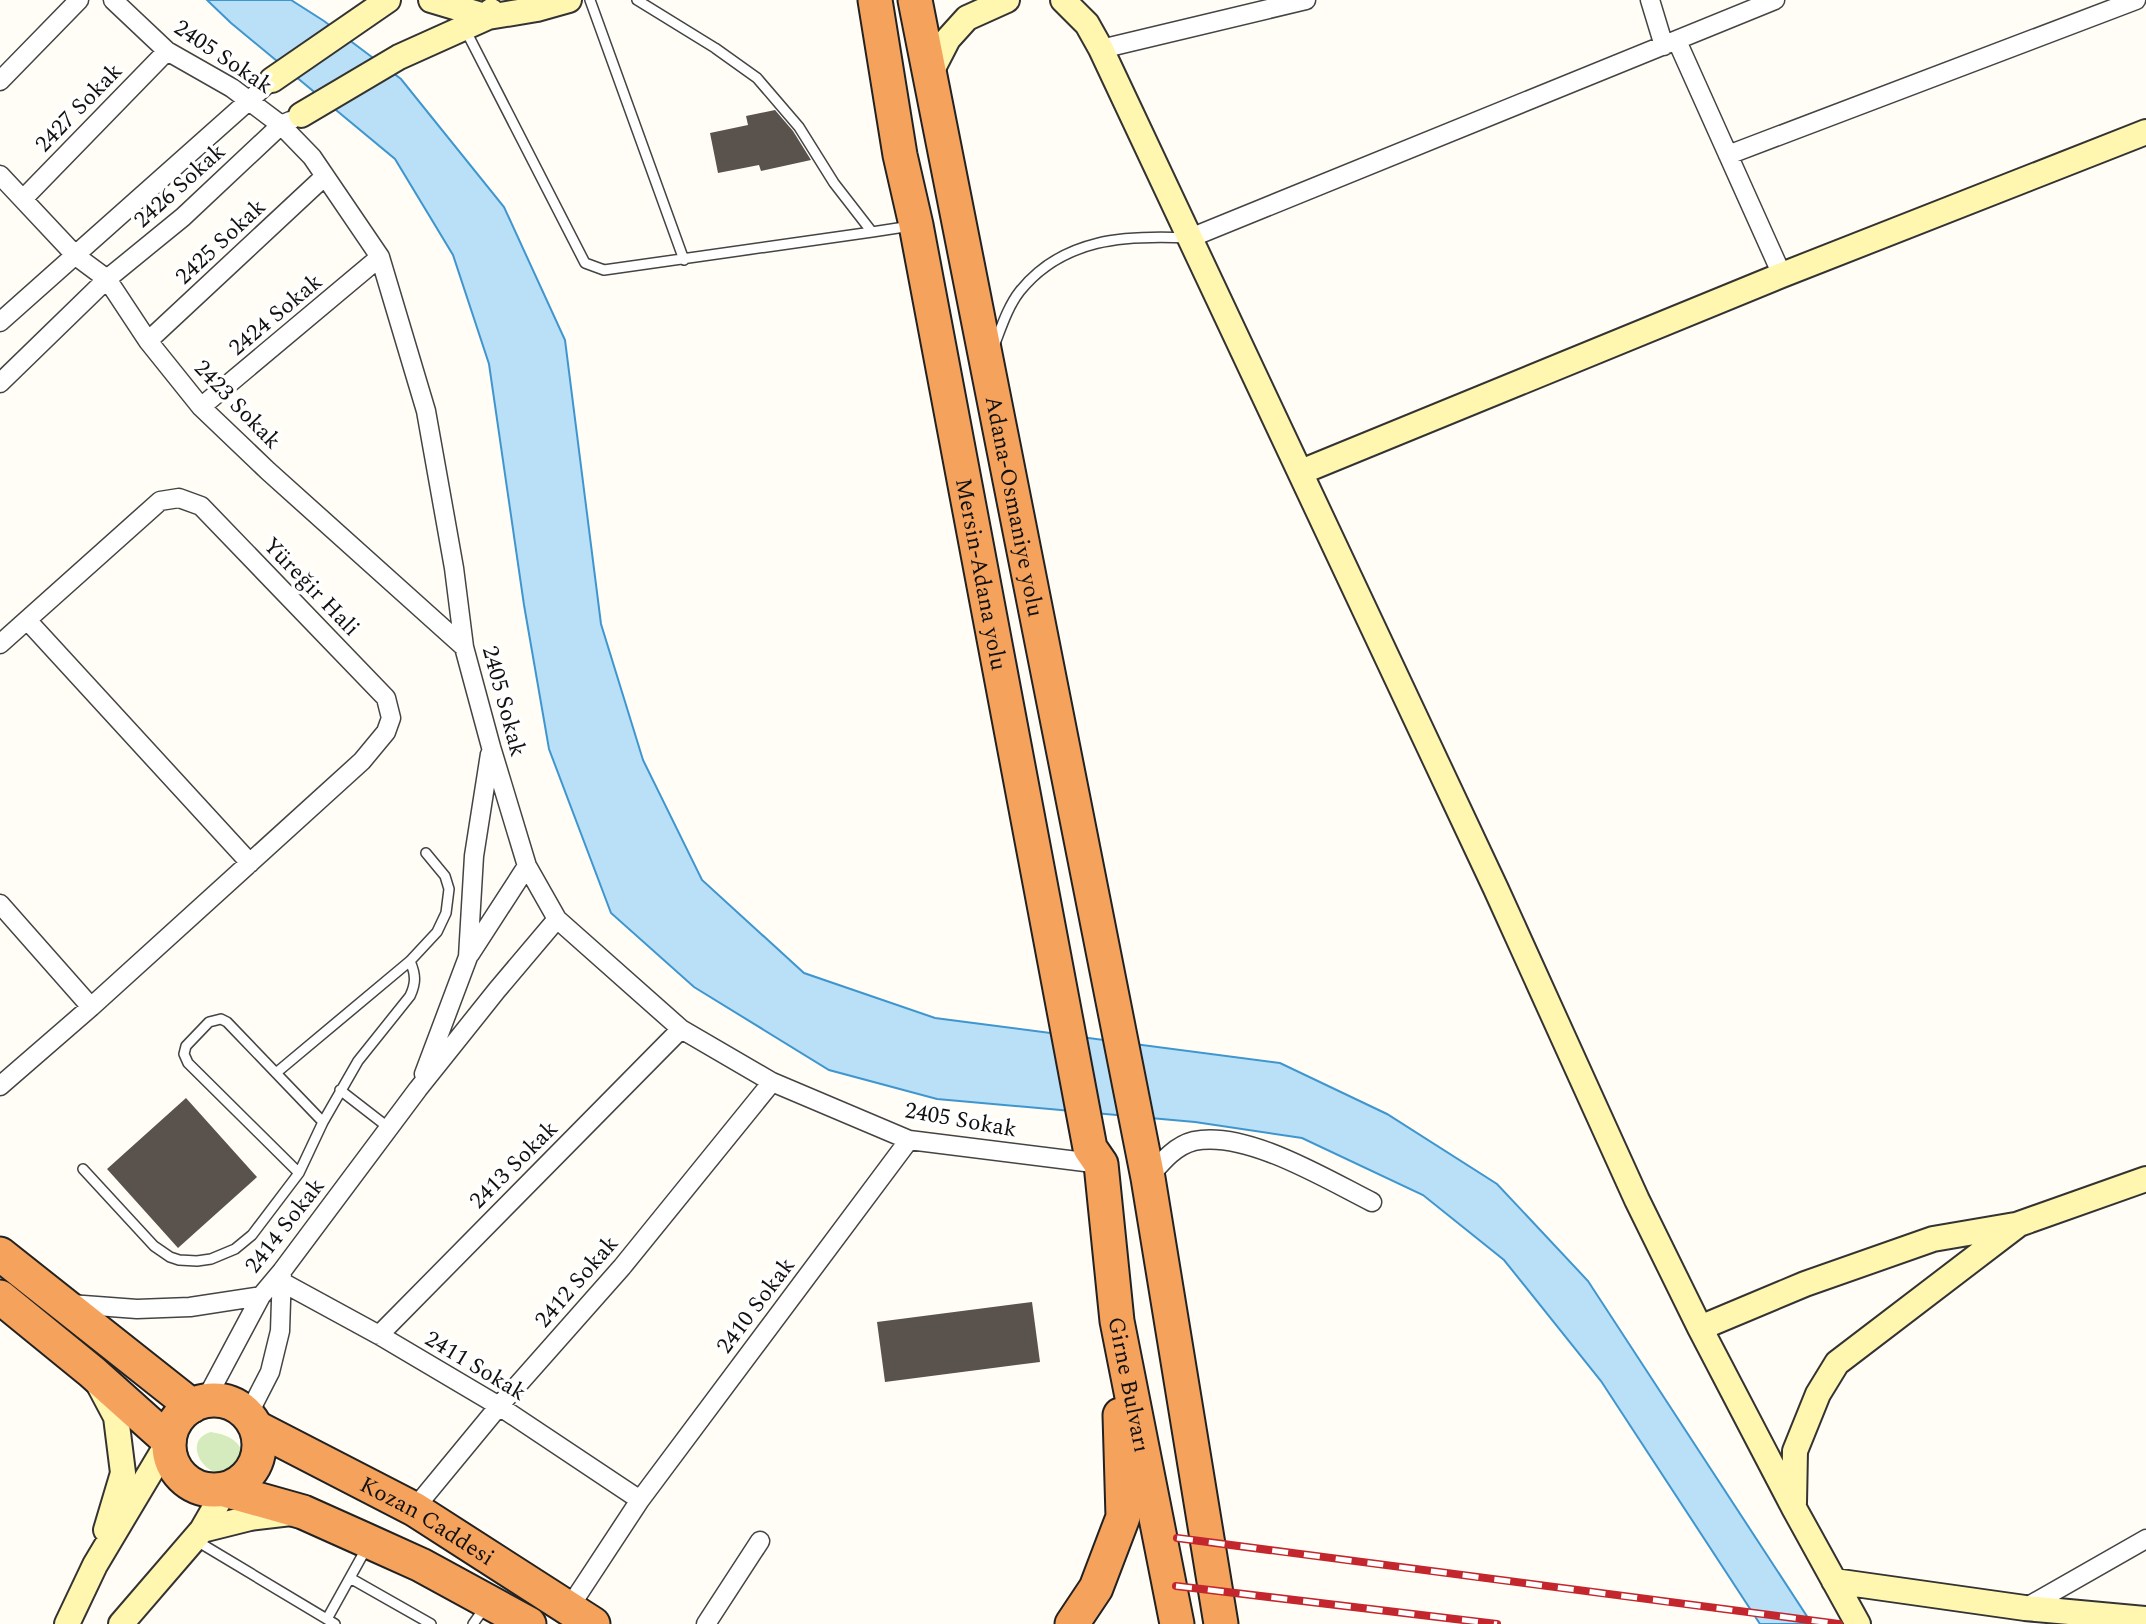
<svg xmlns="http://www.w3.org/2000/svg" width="2146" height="1624" viewBox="0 0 2146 1624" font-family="Spectral,serif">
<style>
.green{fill:#d5ebbd}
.water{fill:#b9e0f7;stroke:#3f96cf;stroke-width:2}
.building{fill:#5a524d}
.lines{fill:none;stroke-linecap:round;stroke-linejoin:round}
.lane-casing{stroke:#444;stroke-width:12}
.street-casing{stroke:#444;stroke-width:21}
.secondary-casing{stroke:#333;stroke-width:28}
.highway-casing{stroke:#222;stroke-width:37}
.lane{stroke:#fff;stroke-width:9}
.street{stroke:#fff;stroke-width:18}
.secondary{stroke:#fff6b0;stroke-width:24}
.highway{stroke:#f5a25d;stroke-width:33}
.rail-casing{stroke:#c4262e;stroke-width:8}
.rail{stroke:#fff;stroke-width:5;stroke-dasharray:16;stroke-linecap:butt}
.labels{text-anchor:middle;stroke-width:7;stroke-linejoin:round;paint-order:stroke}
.street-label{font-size:23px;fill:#111;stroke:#fff}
</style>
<rect width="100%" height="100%" fill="#fffdf5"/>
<path class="green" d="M 211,1432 C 231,1435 247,1444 241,1466 C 237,1469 232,1472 226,1473 C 203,1477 182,1440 211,1432 Z"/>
<path class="water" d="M 207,0 L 291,0 L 324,21 L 401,79 L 504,207 L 565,340 L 601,624 L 643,760 L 702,880 L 804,973 L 935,1018 L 1280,1063 L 1387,1114 L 1497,1184 L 1588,1281 L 1812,1624 L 1760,1624 L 1601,1381 L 1504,1260 L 1423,1195 L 1302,1138 L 1195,1122 L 937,1099 L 829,1070 L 694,987 L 611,913 L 549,749 L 524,605 L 489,364 L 453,255 L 395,159 L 231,23 Z"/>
<path class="building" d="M 775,110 L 793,131 L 811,160 L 761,171 L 759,165 L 718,173 L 710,133 L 748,125 L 746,116 Z
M 186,1098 L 257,1177 L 178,1248 L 107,1169 Z
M 1032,1302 L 1040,1362 L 885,1382 L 877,1322 Z"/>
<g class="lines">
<g class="lane-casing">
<path id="lane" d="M 590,0 L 684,260
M 637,0 L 715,48 L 757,78 L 799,127 L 834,183 L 872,232 L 911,226
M 465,29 L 585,263 L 604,270 L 872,232
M 994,346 C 1001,328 1008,306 1020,291 C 1063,238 1125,235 1188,238
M 276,1073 L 410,961 L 437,932 L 446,913 L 449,889 L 445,876 L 426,853
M 340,1090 L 389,1128
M 83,1169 L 154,1246 L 170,1257 L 179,1260 L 197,1261 L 211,1259 L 235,1249 L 252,1235 L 299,1173 L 323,1122 L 358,1061 L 410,996 C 416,983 416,975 410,961
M 299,1173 L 188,1063 L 184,1054 L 186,1046 L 209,1022 L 221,1019 L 227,1022 L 323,1122
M 195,1540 L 335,1624
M 350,1578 L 431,1624
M 327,1619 L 367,1547
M 473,1624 L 485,1607"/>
</g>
<g class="street-casing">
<path id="street" d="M 113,0 L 167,51 L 232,88 L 281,125 L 312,157 L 380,257 L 426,411 L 454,568 L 464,647 L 491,747 L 527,866 L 557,919 L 681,1029 L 772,1082 L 909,1140 L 1101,1164
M 1650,0 L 1664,46
M 1677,41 L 1782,275
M 1101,49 L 1306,0
M 0,81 L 79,0
M 1728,155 L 2136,0
M 0,175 L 76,256 L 107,279 L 148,341 L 201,407 L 268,471 L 464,647
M 24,198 L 167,51
M 1190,238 L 1775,0
M 0,322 L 272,80
M 148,341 L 325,176
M 0,383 L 107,279 L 183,217 L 281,125 L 290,121
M 201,407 L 380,257
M 27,620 L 250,863
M 0,644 L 160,501 L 179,498 L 201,506 L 386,698 L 391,718 L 386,732 L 362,761 L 91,1007 L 0,1086
M 0,904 L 91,1007
M 470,954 L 527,866
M 424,1074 L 468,957 L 474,856 L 490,754
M 1148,1178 C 1161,1163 1174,1146 1194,1141 C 1246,1130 1326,1179 1372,1202
M 280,1281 L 379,1335 L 499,1406 L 640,1500
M 70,1304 L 137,1309 L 190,1307 L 261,1296
M 379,1335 L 681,1029
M 205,1401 L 261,1296 L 282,1271 L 418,1089 L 497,990 L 557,919
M 248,1415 L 270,1372 L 280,1331 L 282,1271
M 414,1509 L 499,1406 L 622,1267 L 772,1082
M 569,1608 L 640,1500 L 909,1140
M 2025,1608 L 2146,1539
M 706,1624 L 760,1541"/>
</g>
<g class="secondary-casing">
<path id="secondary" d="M 431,0 L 488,17 L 491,11
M 1063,0 L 1087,24 L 1101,49 L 1496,889 L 1637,1200 L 1700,1328 L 1794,1508 L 1858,1624
M 929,76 L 948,39 L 967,18 L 1007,0
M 272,80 L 388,0
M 301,115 L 399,57 L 488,17 L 537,9 L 569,0
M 1301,472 L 1782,275 L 2146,132
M 1700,1328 L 1805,1284 L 1933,1239 L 2015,1225
M 99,1385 L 116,1417 L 123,1473 L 106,1530
M 1794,1503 L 1795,1451 L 1818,1394 L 1837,1363 L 2019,1224 L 2146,1179
M 202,1530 L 250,1518 L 291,1513
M 1834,1581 L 2025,1608 L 2146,1619
M 67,1624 L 95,1565 L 169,1441
M 121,1624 L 202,1530 L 225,1490"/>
</g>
<g class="highway-casing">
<g id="highway">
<path id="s1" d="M 875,0 L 900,155 L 916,225 L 1090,1148 L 1101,1164 L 1117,1321 L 1177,1624"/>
<path id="s2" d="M 915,0 L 1148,1178 L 1221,1624"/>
<path d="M 0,1254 L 192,1406"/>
<path d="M 0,1297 L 92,1372 L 169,1441"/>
<circle cx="214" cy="1445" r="45"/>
<path id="s3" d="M 257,1428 L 414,1509 L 593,1624"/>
<path d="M 225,1490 L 303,1512 L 370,1542 L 421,1565 L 529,1624"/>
<path d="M 1072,1624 L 1096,1588 L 1123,1517 L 1120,1415"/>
</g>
</g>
<use href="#lane" class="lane"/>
<use href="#street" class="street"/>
<use href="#secondary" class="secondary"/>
<use href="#highway" class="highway"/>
<g class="rail-casing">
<path id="rail" d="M 1177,1538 L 1839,1624
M 1176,1586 L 1497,1624"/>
</g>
<use href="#rail" class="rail"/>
</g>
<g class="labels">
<g class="street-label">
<text transform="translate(224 56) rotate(34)" y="8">2405 Sokak</text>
<text transform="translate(78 107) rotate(-46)" y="8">2427 Sokak</text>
<text transform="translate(179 185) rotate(-42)" y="8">2426 Sokak</text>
<text transform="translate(220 241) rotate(-43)" y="8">2425 Sokak</text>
<text transform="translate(275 314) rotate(-40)" y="8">2424 Sokak</text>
<text transform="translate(238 404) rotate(46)" y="8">2423 Sokak</text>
<text dy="8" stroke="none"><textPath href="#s2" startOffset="516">Adana-Osmaniye yolu</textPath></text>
<text dy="8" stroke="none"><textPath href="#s1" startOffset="584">Mersin-Adana yolu</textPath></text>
<text transform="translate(312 586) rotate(46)" y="8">Yüreğir Hali</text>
<text transform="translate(505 701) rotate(75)" y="8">2405 Sokak</text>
<text transform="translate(961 1119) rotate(10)" y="8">2405 Sokak</text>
<text transform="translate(513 1164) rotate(-45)" y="8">2413 Sokak</text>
<text transform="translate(284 1225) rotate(-52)" y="8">2414 Sokak</text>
<text transform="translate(576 1281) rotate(-49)" y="8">2412 Sokak</text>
<text transform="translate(755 1305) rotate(-53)" y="8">2410 Sokak</text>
<text transform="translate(476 1365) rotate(31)" y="8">2411 Sokak</text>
<text dy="8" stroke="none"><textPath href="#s1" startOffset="1410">Girne Bulvarı</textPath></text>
<text dy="8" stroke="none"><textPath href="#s3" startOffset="194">Kozan Caddesi</textPath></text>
</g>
</g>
</svg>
